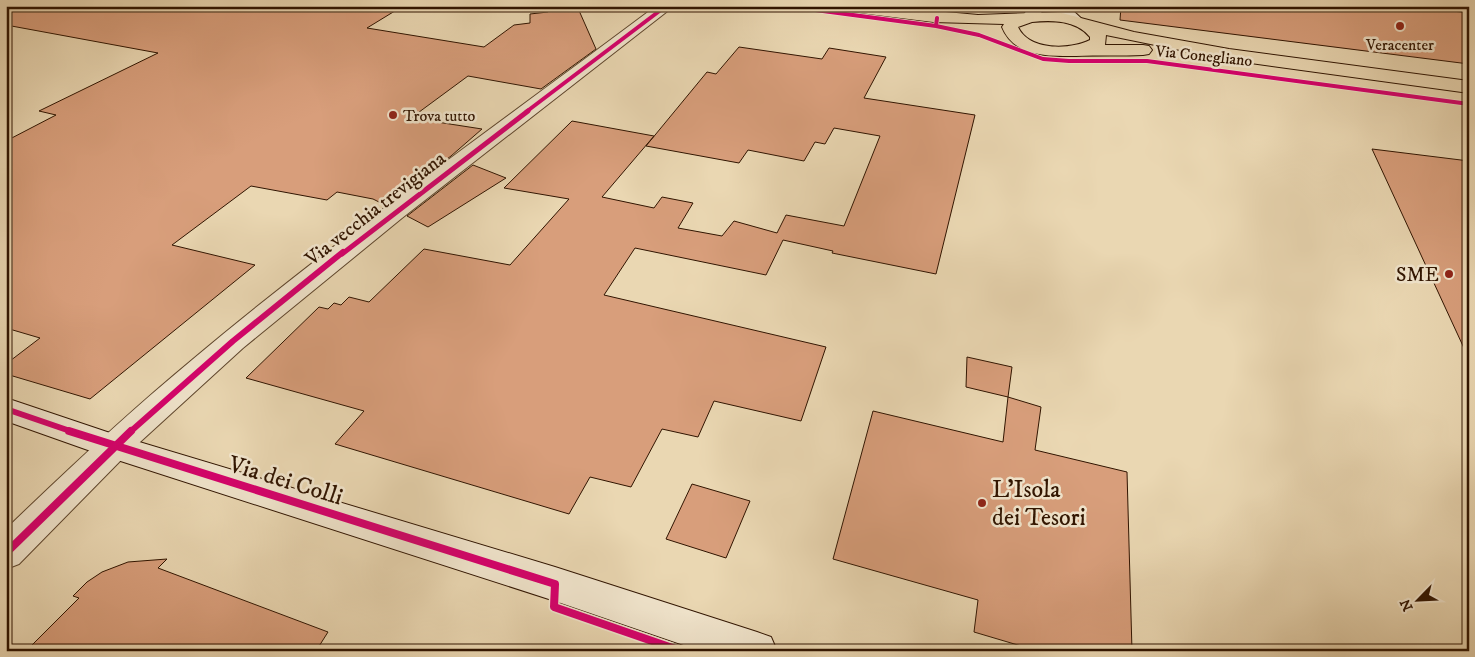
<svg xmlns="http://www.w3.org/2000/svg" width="1475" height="657" viewBox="0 0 1475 657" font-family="'IM FELL DW Pica',serif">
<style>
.building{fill:#d89e7b;stroke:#301400}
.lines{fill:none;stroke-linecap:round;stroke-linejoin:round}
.street-casing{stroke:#5e452c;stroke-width:2}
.secondary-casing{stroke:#301400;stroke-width:2}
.primary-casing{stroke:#301400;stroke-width:2}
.street{fill:#f1e5cd;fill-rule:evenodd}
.secondary{fill:#f1e5cd;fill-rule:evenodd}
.primary{fill:#ead7b2;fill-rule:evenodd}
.cycleway-far3-casing{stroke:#f1e5cd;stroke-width:5.5}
.cycleway-far2-casing{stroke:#f1e5cd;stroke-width:8}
.cycleway-far1-casing{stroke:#f1e5cd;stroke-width:9}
.cycleway-casing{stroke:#f1e5cd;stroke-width:11}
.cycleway-far3{stroke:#d6006c;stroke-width:4}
.cycleway-far2{stroke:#d6006c;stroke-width:5}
.cycleway-far1{stroke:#d6006c;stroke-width:6}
.cycleway{stroke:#d6006c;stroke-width:8}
.poi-dot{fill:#8f2418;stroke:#f1e5cd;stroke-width:2}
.labels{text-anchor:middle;stroke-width:5;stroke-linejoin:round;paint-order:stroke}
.far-poi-label{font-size:16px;fill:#301400;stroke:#f1e5cd}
.far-street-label{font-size:16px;fill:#301400;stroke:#f1e5cd}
.street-label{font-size:20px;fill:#301400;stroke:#f1e5cd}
.poi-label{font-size:20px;fill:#301400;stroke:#f1e5cd;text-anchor:end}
.near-street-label{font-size:24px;fill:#301400;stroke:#f1e5cd}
.near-poi-label{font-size:24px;fill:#301400;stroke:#f1e5cd;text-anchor:start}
</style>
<rect width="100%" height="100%" fill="#ead7b2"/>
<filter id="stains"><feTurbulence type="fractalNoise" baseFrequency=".004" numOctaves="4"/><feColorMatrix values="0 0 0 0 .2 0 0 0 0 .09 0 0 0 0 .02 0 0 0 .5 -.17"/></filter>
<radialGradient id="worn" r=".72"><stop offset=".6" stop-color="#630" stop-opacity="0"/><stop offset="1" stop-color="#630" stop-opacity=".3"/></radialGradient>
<path class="building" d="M 6,6 L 403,6 L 367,28 L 484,47 L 514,25 L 530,23 L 530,14 L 548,12 L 546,6 L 577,6 L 596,49 L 541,89 L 468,76 L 411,118 L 482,129 L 451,156 L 385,205 L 373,199 L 337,192 L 327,200 L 251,186 L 172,245 L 255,265 L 90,399 L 6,374 L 6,364 L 40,338 L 6,328 L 6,141 L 56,115 L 39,111 L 158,53 L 6,25 Z
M 1121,6 L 1411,6 L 1469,13 L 1469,64 L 1120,20 Z
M 739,47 L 822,59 L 829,48 L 886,57 L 864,98 L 975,115 L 936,274 L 832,253 L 833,251 L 783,240 L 766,275 L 635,248 L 604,295 L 826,347 L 801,421 L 714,401 L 698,437 L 662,429 L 631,487 L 590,477 L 569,514 L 335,444 L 364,411 L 246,378 L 319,307 L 328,309 L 334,303 L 341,305 L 349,297 L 369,302 L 424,249 L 510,265 L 569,199 L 504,188 L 572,121 L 654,136 L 602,197 L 654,208 L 662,197 L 693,203 L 678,228 L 722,236 L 734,221 L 777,233 L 786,215 L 844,226 L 880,136 L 834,128 L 825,144 L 815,142 L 804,161 L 748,150 L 739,163 L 646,146 L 707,72 L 716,74 Z
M 1372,149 L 1469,161 L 1469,359 L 1385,177 Z
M 473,165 L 506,178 L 428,227 L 407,216 Z
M 967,357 L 1012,367 L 1008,397 L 966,387 Z
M 1008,397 L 1041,407 L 1035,450 L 1127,472 L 1132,651 L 1038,651 L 974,632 L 978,600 L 833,559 L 873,411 L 1003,442 Z
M 692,484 L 750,501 L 726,558 L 666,539 Z
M 167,559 L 158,568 L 328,632 L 316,651 L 26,651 L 79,598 L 73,596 L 87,582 L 102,572 L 128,562 Z"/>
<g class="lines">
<g class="street-casing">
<path id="street" d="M 656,6 L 674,6 L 402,218 L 243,348 L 128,453 L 19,564 L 6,569 L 6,529 C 66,471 128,413 192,360 C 341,235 500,123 656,6 Z"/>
</g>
<g class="secondary-casing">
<path id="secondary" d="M 1030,6 L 1046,6 L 1036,20 L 1024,20 L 1022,17 Z
M 1050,6 L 1068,6 L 1084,21 L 1082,24 L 1070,24 Z
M 6,398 L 116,435 L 555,567 L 757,632 L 771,637 L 777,651 L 701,651 L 555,601 L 102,455 L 6,421 Z"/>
</g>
<g class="primary-casing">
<path id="primary" d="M 836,6 L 881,6 L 978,15 L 1058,12 L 1134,32 L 1229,49 L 1469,81 L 1469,93 L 1229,60 L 1106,35 L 1105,45 L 1143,45 L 1149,46 L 1152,50 L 1149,54 L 1143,55 C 1121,56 1098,55 1076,56 C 1048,56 1014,57 1002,27 L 1004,24 L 933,22 L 844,11 L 838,9 ZM 1032,22 C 1052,20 1076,20 1090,37 L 1090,40 C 1070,50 1029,51 1018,27 Z"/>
</g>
<use href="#street" class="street"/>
<use href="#secondary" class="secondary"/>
<use href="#primary" class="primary"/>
<g class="cycleway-far3-casing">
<path id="cycleway-far3" d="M 785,6 L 936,26
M 937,18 L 936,26 L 979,35 L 1043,59 L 1069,61 L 1147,61 L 1469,104
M 526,112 L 666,6"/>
</g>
<g class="cycleway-far2-casing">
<path id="cycleway-far2" d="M 342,254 L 528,111"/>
</g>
<g class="cycleway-far1-casing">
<path id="cycleway-far1" d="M 6,409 L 73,432
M 130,432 L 233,341 L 343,252"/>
</g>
<g class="cycleway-casing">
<path id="cycleway" d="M 69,431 L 555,584 L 554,607 L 681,651
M 6,553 L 131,431"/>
</g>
<use href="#cycleway-far3" class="cycleway-far3"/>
<use href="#cycleway-far2" class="cycleway-far2"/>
<use href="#cycleway-far1" class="cycleway-far1"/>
<use href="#cycleway" class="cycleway"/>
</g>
<g class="poi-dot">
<circle cx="1400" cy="26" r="5"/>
<circle cx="393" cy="115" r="5"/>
<circle cx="1449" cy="274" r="5"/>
<circle cx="982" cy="503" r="5"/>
</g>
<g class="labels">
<g class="far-poi-label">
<text x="1400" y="50">Veracenter</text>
<text x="403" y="121" text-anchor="start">Trova tutto</text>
</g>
<g class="far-street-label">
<text transform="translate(1204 55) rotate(6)" y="6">Via Conegliano</text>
</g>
<g class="street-label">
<text transform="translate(375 208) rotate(-38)" y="7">Via vecchia trevigiana</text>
</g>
<g class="poi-label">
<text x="1439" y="281">SME</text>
</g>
<g class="near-street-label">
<text transform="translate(286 480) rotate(17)" y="8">Via dei Colli</text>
</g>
<g class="near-poi-label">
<text x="992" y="497">L'Isola<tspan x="992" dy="28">dei Tesori</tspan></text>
</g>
</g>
<rect width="1475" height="657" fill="none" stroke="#ead7b2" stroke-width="25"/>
<rect x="8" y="8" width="1460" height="642" fill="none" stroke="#301400" stroke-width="2.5"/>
<rect x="12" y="12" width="1450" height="632" fill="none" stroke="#301400"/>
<g transform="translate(1418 600) rotate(246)" stroke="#f1e5cd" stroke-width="4" paint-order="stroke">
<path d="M0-4L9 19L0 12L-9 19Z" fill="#301400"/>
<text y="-8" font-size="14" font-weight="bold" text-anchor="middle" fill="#301400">N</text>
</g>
<rect width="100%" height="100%" filter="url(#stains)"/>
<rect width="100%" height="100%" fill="url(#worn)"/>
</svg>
